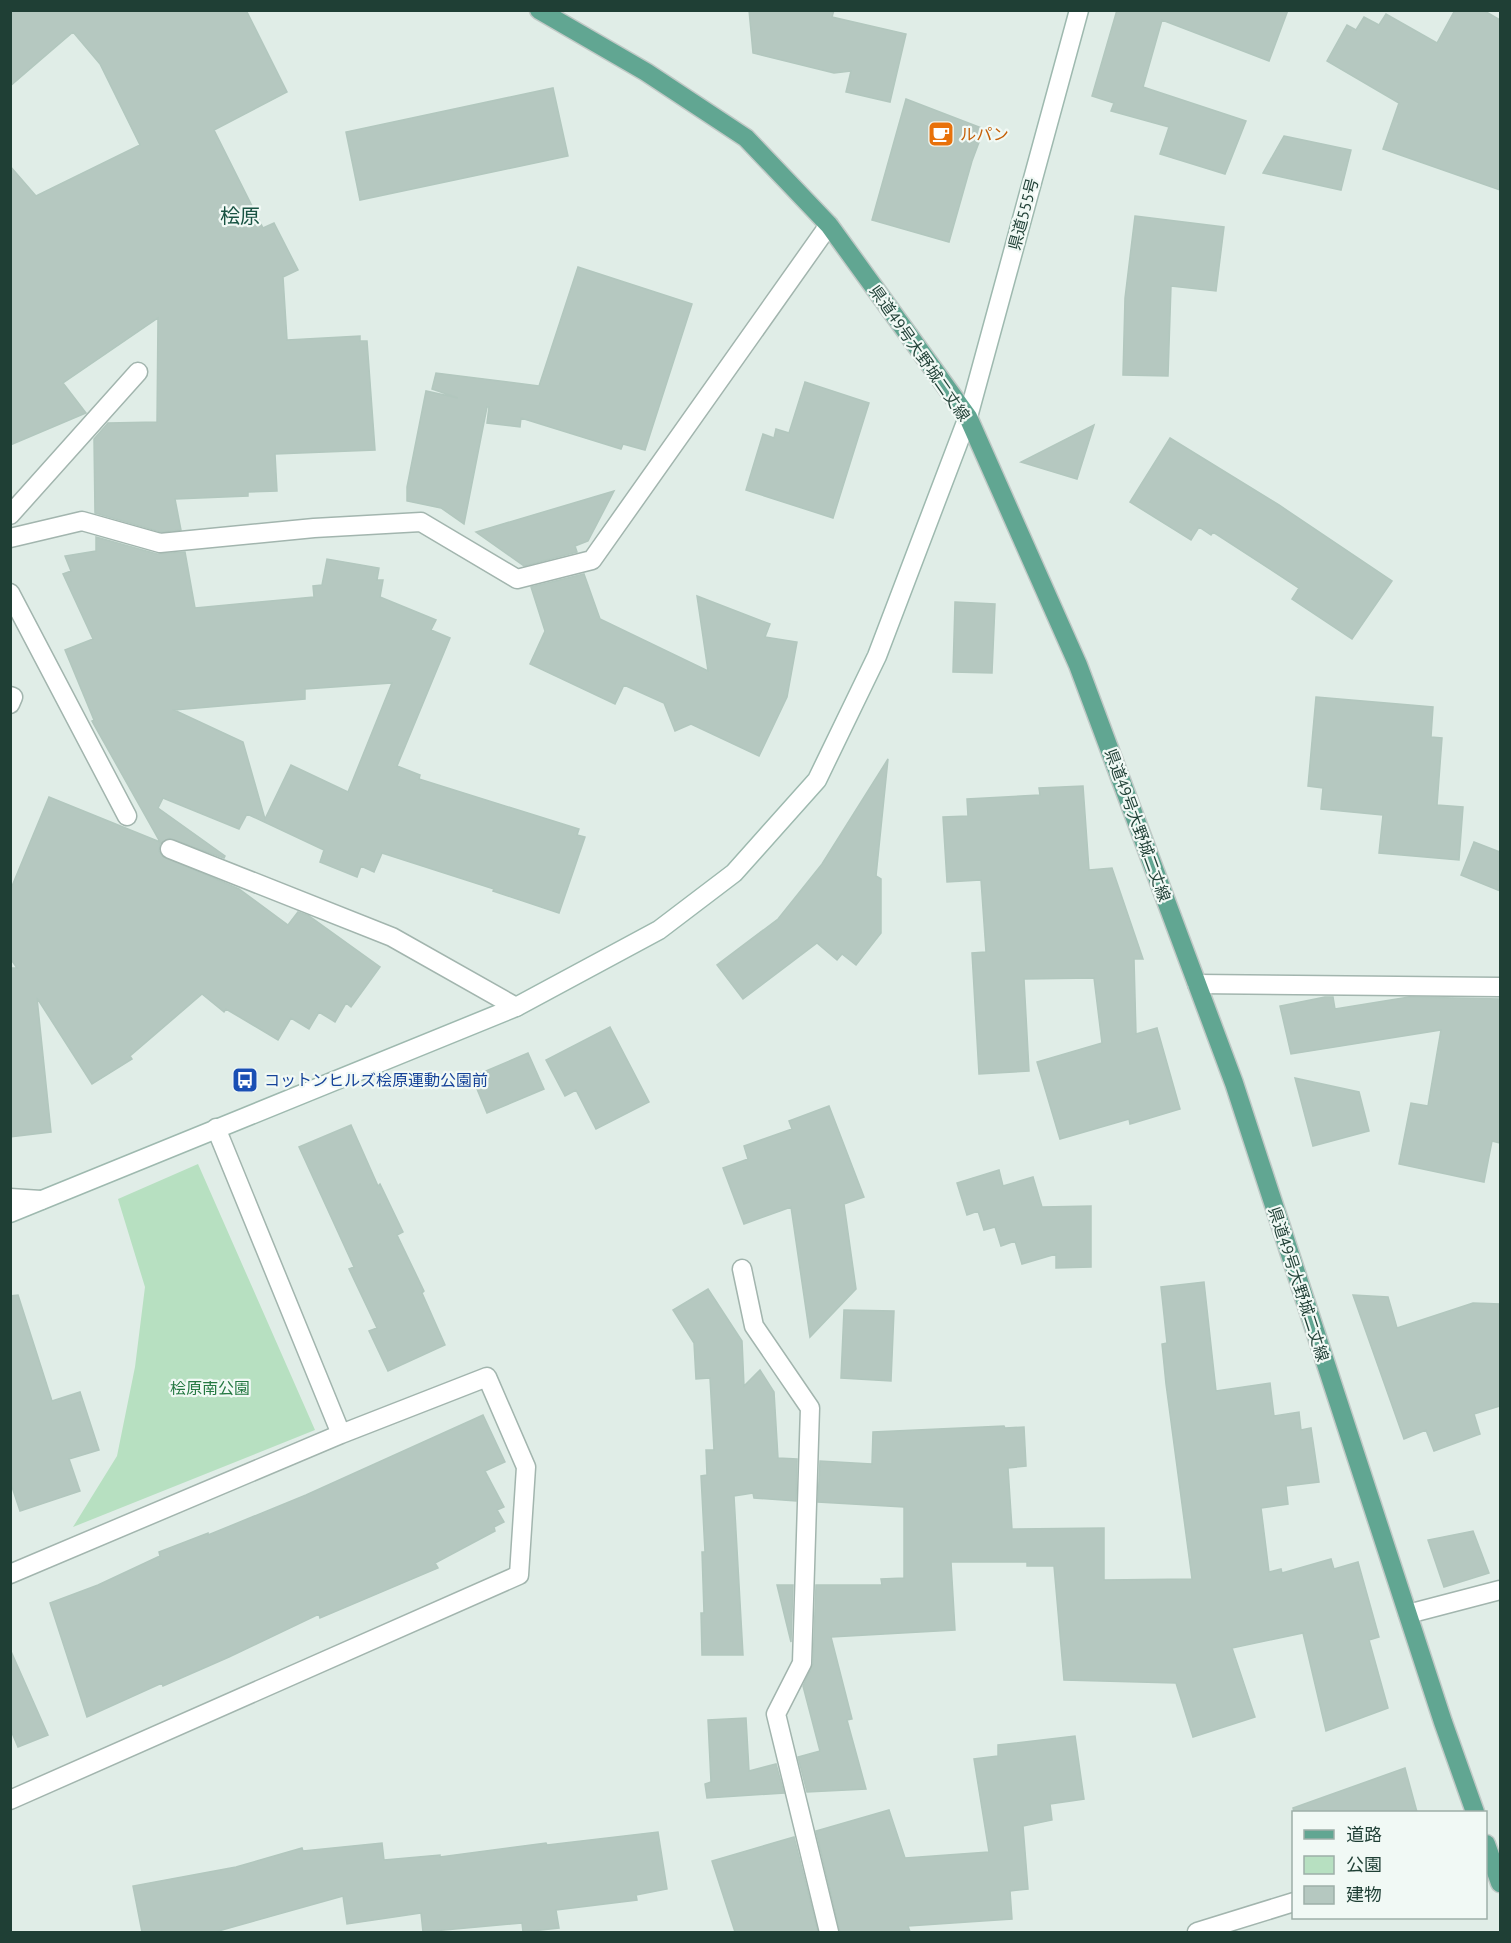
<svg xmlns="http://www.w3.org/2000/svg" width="1511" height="1943" viewBox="0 0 1511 1943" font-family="'PT Sans','Noto Sans JP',sans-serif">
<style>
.green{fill:#b7e0c1}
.building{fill:#b5c8c0;stroke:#b2c7be;stroke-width:1.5;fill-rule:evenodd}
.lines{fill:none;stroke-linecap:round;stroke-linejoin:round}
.lane-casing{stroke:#a2b5ae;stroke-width:21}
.street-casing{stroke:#a2b5ae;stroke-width:21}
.secondary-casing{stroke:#9eb9af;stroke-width:21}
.primary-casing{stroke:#c0c9c6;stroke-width:21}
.lane{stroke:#fff;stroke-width:18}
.street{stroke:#fff;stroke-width:18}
.secondary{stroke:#fff;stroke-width:18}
.primary{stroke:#61a692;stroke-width:18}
.labels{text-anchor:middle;stroke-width:4.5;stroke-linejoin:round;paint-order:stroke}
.food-label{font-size:16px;fill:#c56008;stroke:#f1f9f5;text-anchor:start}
.street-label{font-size:16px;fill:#1f3f35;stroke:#f1f9f5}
.transit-label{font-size:16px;fill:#164399;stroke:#f1f9f5;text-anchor:start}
.park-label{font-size:16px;fill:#267943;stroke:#f1f9f5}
.quarter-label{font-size:20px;fill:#195343;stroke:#f1f9f5}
</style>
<rect width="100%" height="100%" fill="#e0ede7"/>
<path class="green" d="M 198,1164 L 315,1430 L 73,1527 L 117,1456 L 135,1367 L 145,1287 L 118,1199 Z"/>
<path class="building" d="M 10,10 L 246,10 L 287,92 L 214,130 L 263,228 L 274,223 L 298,270 L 283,277 L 287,340 L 360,336 L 360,341 L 367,341 L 375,450 L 275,454 L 277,491 L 248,492 L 248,496 L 175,499 L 181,530 L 161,532 L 95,513 L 94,439 L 108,423 L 157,422 L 158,318 L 63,383 L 86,413 L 10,445 L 10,166 L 36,196 L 140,145 L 100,64 L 73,32 L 10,86 Z
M 749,10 L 834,10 L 832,17 L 906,34 L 890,102 L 846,92 L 851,71 L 834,73 L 753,53 Z
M 1117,10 L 1288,10 L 1269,61 L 1162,20 L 1143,87 L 1246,121 L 1225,174 L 1160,154 L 1169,127 L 1111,111 L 1114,103 L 1092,96 Z
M 1455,10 L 1483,10 L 1500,20 L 1500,190 L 1383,149 L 1399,103 L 1327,61 L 1347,25 L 1356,30 L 1364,17 L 1379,25 L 1386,14 L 1437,43 Z
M 553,88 L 568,156 L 360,200 L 346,132 Z
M 906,99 L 984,129 L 972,161 L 949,242 L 872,220 Z
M 1284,136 L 1351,150 L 1341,190 L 1263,173 Z
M 1135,216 L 1224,227 L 1216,291 L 1171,286 L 1168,376 L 1123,375 L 1125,298 Z
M 578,267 L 692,304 L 645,450 L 623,444 L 621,449 L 521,418 L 520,427 L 487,423 L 489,407 L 487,407 L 464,524 L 441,508 L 407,501 L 407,487 L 426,391 L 458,398 L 432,389 L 436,373 L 539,386 Z
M 805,382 L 869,403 L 833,518 L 746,490 L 763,434 L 774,438 L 776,429 L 789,433 Z
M 1094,425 L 1077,479 L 1021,462 Z
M 1170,438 L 1279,505 L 1392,581 L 1352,639 L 1292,599 L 1299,588 L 1213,532 L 1211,535 L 1199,527 L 1191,540 L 1130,502 Z
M 614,491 L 588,541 L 575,546 L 577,552 L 524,566 L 476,532 Z
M 96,537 L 157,554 L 185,552 L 195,608 L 314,597 L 313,586 L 322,585 L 327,559 L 379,568 L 377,580 L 383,580 L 380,597 L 436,620 L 431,630 L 450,638 L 397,766 L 420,775 L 419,779 L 579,829 L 577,835 L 585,837 L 559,913 L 493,891 L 494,889 L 382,853 L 374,872 L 361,866 L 357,877 L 320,862 L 324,850 L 247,814 L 239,829 L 163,798 L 158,808 L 225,856 L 224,858 L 169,838 L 160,844 L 159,851 L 162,856 L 239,889 L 288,925 L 298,912 L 309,916 L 380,967 L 351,1007 L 346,1003 L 335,1022 L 319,1012 L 309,1029 L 291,1018 L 278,1040 L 226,1009 L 224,1012 L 202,994 L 130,1056 L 132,1059 L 92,1084 L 37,998 L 51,1132 L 10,1137 L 10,968 L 17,968 L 10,958 L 10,891 L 49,797 L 160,842 L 92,721 L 94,720 L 65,650 L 93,639 L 63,574 L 71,571 L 65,556 L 96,551 ZM 392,683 L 348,792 L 291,765 L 265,819 L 243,742 L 174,710 L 305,699 L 305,689 Z
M 584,574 L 600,619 L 708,671 L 697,596 L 770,624 L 765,637 L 797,642 L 787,697 L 759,756 L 691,724 L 675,731 L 664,703 L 624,685 L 615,704 L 530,664 L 545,631 L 531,587 Z
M 955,602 L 995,604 L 992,673 L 953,672 Z
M 1316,697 L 1433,707 L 1431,737 L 1442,738 L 1437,805 L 1463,807 L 1459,860 L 1379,853 L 1383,815 L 1321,809 L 1323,788 L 1308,786 Z
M 888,759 L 876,876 L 881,879 L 881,933 L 856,965 L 842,954 L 837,960 L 817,943 L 743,999 L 717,965 L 778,919 L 822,864 Z
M 1083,786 L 1089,870 L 1112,868 L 1143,959 L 1134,959 L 1136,1034 L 1157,1028 L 1180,1109 L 1130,1124 L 1129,1119 L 1060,1139 L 1037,1062 L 1102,1043 L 1094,978 L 1024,979 L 1029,1071 L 979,1074 L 972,953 L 986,952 L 981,880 L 947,882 L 943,817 L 968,816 L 967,799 L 1040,795 L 1039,788 Z
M 1474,842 L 1500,852 L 1500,891 L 1461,875 Z
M 1325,997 L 1333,997 L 1335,1009 L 1409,997 L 1500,999 L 1500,1143 L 1492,1141 L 1484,1182 L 1399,1164 L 1411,1103 L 1428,1106 L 1441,1030 L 1291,1054 L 1280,1006 Z
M 610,1027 L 649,1102 L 596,1129 L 576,1090 L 565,1096 L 546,1060 Z
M 528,1053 L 544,1089 L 487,1113 L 472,1077 Z
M 1295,1078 L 1359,1092 L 1369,1131 L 1313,1146 Z
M 829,1106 L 864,1197 L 844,1204 L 856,1289 L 810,1337 L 791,1207 L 744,1224 L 723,1168 L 748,1159 L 744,1146 L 792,1129 L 789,1121 Z
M 351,1125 L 378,1186 L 380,1184 L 403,1232 L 397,1235 L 424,1291 L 422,1293 L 445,1345 L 388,1371 L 369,1331 L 377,1328 L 349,1269 L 354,1267 L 299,1147 Z
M 999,1170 L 1003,1186 L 1033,1177 L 1042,1207 L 1091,1206 L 1091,1267 L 1056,1268 L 1056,1254 L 1022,1264 L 1015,1241 L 1001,1246 L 995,1227 L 984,1230 L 978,1211 L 967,1215 L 957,1183 Z
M 1204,1282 L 1216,1391 L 1270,1383 L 1274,1416 L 1299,1412 L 1301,1430 L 1311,1428 L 1319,1482 L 1286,1486 L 1288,1504 L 1261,1508 L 1269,1572 L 1281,1569 L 1282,1573 L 1331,1559 L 1334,1569 L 1358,1562 L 1379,1637 L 1369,1640 L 1388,1708 L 1326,1731 L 1303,1633 L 1232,1648 L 1255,1717 L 1193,1737 L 1176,1683 L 1064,1680 L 1054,1566 L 1027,1566 L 1027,1562 L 951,1562 L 955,1630 L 831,1637 L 852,1719 L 847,1720 L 866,1789 L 807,1792 L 798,1757 L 820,1751 L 803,1686 L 813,1664 L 816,1585 L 882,1585 L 881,1579 L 904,1578 L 904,1507 L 818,1502 L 820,1461 L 872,1464 L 873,1432 L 1004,1426 L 1005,1428 L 1024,1427 L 1026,1466 L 1008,1468 L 1012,1529 L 1104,1528 L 1104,1580 L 1192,1579 L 1166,1384 L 1162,1344 L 1167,1343 L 1161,1287 Z
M 708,1289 L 742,1341 L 744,1386 L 760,1370 L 774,1392 L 778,1458 L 797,1459 L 796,1501 L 754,1498 L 753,1493 L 734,1496 L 743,1655 L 702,1655 L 701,1613 L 704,1613 L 702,1552 L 705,1552 L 701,1476 L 707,1475 L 706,1450 L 714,1450 L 710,1378 L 696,1379 L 694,1343 L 673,1310 Z
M 18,1295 L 52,1401 L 80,1392 L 99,1450 L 69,1459 L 80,1491 L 20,1511 L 10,1481 L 10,1296 Z
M 1353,1295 L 1388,1297 L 1397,1328 L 1473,1303 L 1500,1304 L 1500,1406 L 1474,1414 L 1480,1434 L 1434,1451 L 1426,1430 L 1404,1439 Z
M 844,1310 L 894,1311 L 891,1381 L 841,1378 Z
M 483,1415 L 505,1462 L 485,1471 L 504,1507 L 497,1510 L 504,1522 L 494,1527 L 495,1531 L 435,1563 L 438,1568 L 320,1618 L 319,1614 L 229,1657 L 163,1686 L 162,1683 L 87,1717 L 50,1603 L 98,1585 L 160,1556 L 159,1552 L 208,1533 L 208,1535 L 306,1495 Z
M 1473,1531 L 1489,1573 L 1444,1587 L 1428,1540 Z
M 777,1585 L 793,1585 L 791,1642 Z
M 10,1649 L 48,1735 L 18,1747 L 10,1728 Z
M 746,1718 L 749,1771 L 776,1764 L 784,1793 L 707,1798 L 705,1784 L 711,1782 L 708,1720 Z
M 1075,1736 L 1084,1799 L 1050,1804 L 1052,1820 L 1023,1826 L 1028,1889 L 1010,1891 L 1012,1919 L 908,1926 L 910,1932 L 840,1932 L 816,1831 L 889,1810 L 905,1858 L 989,1852 L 974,1759 L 998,1756 L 998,1745 Z
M 1405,1768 L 1417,1812 L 1294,1812 L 1293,1808 Z
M 658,1832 L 667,1889 L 636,1895 L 637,1900 L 556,1910 L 559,1928 L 523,1932 L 522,1923 L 423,1932 L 421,1913 L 347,1924 L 343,1896 L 215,1932 L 142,1932 L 133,1886 L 236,1867 L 302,1848 L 303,1851 L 382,1843 L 384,1860 L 440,1855 L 440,1857 L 546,1843 L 547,1845 Z
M 794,1837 L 818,1932 L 735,1932 L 712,1861 Z"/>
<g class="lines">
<g class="lane-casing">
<path id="lane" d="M 10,696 L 13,697 L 10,704"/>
</g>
<g class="street-casing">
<path id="street" d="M 10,515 L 138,372
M 10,538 L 82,521 L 160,543 L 314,528 L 421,522 L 517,579 L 592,560 L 829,225
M 10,593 L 127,816
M 170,849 L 392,937 L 516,1007
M 1197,984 L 1500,987
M 10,1198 L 41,1200
M 742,1269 L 754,1326 L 810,1408 L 802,1663 L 776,1714 L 829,1932
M 10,1574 L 341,1434
M 1408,1614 L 1500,1590
M 10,1800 L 519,1575 L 526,1467 L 487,1377 L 341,1434 L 216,1128
M 1197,1932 L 1294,1902"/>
</g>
<g class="secondary-casing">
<path id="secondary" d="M 10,1213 L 516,1007 L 659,930 L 734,873 L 817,780 L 877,656 L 968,417 L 1079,10"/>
</g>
<g class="primary-casing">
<path id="primary" d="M 539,10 L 646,72 L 746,138 L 829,225 L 968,417 L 1078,665 L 1234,1083 L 1443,1722 L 1475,1812
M 1486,1844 L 1500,1883"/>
</g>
<use href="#lane" class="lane"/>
<use href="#street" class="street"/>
<use href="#secondary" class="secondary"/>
<use href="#primary" class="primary"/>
</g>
<defs>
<g id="cafe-square" transform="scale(1.35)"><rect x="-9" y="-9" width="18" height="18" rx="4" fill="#e8710a" stroke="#f1f9f5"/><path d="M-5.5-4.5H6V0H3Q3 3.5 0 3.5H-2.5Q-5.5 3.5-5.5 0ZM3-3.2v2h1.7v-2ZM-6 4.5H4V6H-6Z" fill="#fff"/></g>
<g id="bus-square" transform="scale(1.35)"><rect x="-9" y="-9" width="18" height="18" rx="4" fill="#1a4fb4" stroke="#f1f9f5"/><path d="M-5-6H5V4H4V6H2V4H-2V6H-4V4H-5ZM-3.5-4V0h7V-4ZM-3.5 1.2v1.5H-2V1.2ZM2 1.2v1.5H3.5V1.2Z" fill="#fff"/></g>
</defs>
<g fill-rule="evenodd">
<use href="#cafe-square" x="941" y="134"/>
<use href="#bus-square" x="245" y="1080"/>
</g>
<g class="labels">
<g class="food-label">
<text x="960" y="140">ルパン</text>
</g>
<g class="street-label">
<text transform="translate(1023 214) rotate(-75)" y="6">県道555号</text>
<text transform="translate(920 353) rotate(55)" y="6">県道49号大野城二丈線</text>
<text transform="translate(1138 825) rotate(70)" y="6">県道49号大野城二丈線</text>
<text transform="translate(1299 1284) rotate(72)" y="6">県道49号大野城二丈線</text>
</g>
<g class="transit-label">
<text x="264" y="1086">コットンヒルズ桧原運動公園前</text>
</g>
<g class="park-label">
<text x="210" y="1394">桧原南公園</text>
</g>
<g class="quarter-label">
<text x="240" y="223">桧原</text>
</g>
</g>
<rect width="1511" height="1943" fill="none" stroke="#1f3f35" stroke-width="24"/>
<rect x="1292" y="1811" width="195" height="108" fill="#f1f9f5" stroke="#9dafa8" stroke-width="1.5"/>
<rect x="1304" y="1830" width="30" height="9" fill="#61a692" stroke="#9dafa8" stroke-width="1.5"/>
<text x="1346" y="1841" font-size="18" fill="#1f3f35">道路</text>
<rect x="1304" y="1856" width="30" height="18" fill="#b7e0c1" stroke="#9dafa8" stroke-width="1.5"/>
<text x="1346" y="1871" font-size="18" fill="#1f3f35">公園</text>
<rect x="1304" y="1886" width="30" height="18" fill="#b5c8c0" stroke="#9dafa8" stroke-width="1.5"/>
<text x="1346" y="1901" font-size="18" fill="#1f3f35">建物</text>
</svg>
